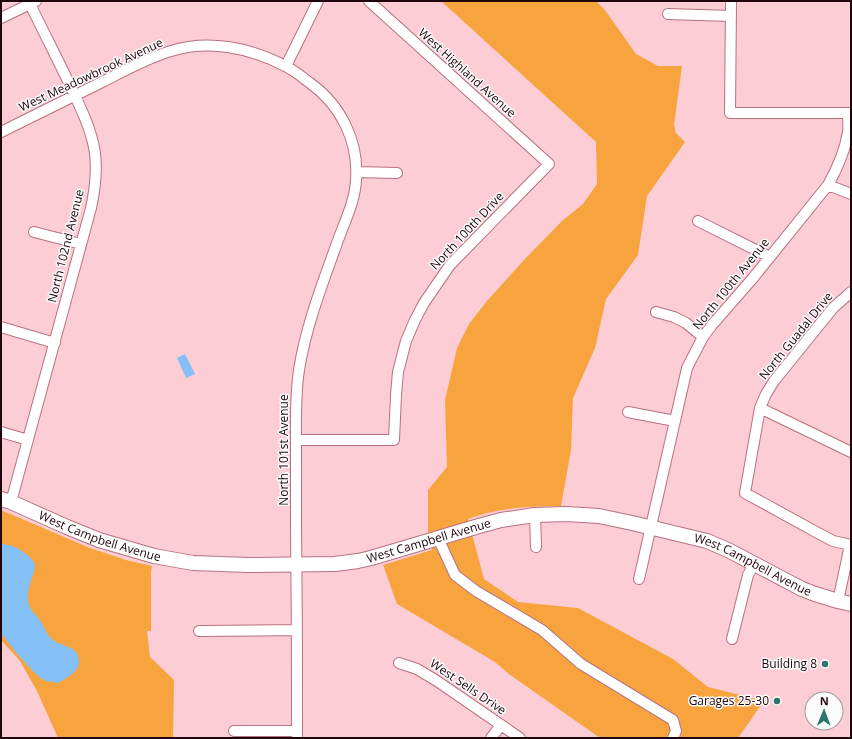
<svg xmlns="http://www.w3.org/2000/svg" width="852" height="739" viewBox="0 0 852 739" font-family="'Open Sans',sans-serif">
<style>
.green{fill:#f7a43f}
.water{fill:#84bff5}
.lines{fill:none;stroke-linecap:round;stroke-linejoin:round}
.street-casing{stroke:#b8717f;stroke-width:12}
.secondary-casing{stroke:#b8717f;stroke-width:16}
.street{stroke:#fff;stroke-width:10}
.secondary{stroke:#fff;stroke-width:14}
.poi-dot{fill:#2c756e;stroke:#fcfcfc;stroke-width:1.5}
.labels{text-anchor:middle;stroke-width:3;stroke-linejoin:round;paint-order:stroke}
.street-label{font-size:12px;fill:#1e050b;stroke:#fcfcfc}
.poi-label{font-size:12px;fill:#1e050b;stroke:#fcfcfc;text-anchor:end}
</style>
<rect width="100%" height="100%" fill="#fdcdd5"/>
<path class="green" d="M 441,1 L 596,1 L 605,10 L 636,54 L 658,66 L 682,66 L 674,125 L 676,133 L 685,142 L 647,196 L 638,255 L 606,299 L 595,348 L 573,398 L 571,450 L 561,506 C 530,506 497,508 468,519 L 484,579 L 518,602 L 578,608 L 673,659 L 708,687 L 764,701 L 738,738 L 600,738 L 509,674 L 495,662 L 397,604 L 383,565 L 432,550 L 428,532 L 428,490 L 447,467 L 445,400 L 457,348 L 469,324 L 487,301 L 524,260 L 562,221 L 583,204 L 597,184 L 596,142 Z
M 1,510 L 90,548 L 126,560 L 152,566 L 151,572 L 151,631 L 147,631 L 150,657 L 174,680 L 173,738 L 58,738 L 37,691 L 20,661 L 1,640 Z"/>
<path class="water" d="M 185,354 L 195,374 L 186,378 L 177,358 Z
M 1,544 C 12,545 17,547 26,554 C 30,557 34,561 35,566 C 35,570 33,574 32,578 C 29,586 26,596 29,605 C 31,612 38,616 41,622 C 45,629 47,635 53,640 C 63,648 79,645 79,662 C 79,672 65,679 58,683 C 54,682 49,682 46,681 C 34,676 9,644 1,633 Z"/>
<g class="lines">
<g class="street-casing">
<path id="street" d="M 731,1 L 730,113 L 851,113
M 668,14 L 731,16
M 1,18 L 36,1
M 286,66 L 318,1
M 1,132 C 35,115 68,99 102,82 C 124,71 147,58 171,51 C 209,39 251,48 285,66 C 294,70 302,77 310,83 C 341,105 359,142 356,180 C 355,202 344,223 337,243 C 322,285 306,326 299,370 C 295,396 296,421 296,447 C 296,472 296,498 296,523 C 297,595 297,666 297,738
M 357,172 L 397,173
M 828,185 L 851,194
M 698,221 L 770,257
M 34,232 L 81,244
M 851,292 L 833,308 L 774,381 L 766,394 L 760,408 L 745,493 L 818,533 L 833,541 L 851,545
M 656,312 L 674,317 L 686,323 L 703,337
M 1,327 L 55,343
M 760,408 L 851,452
M 628,412 L 675,421
M 1,432 L 28,440
M 296,440 L 394,440 L 396,395 L 398,372 L 406,341 L 415,320 L 424,303 L 450,265 L 549,164 L 369,1
M 11,502 L 91,208 C 95,190 97,171 95,153 C 91,126 78,103 67,79 C 55,54 42,29 30,4
M 535,515 L 536,547
M 438,538 L 455,575 L 476,591 L 542,630 L 581,664 L 673,720 L 676,731 L 673,738
M 639,579 L 687,368 L 703,337 L 712,325 L 753,278 L 828,185 C 837,169 845,151 848,132 C 849,126 848,120 848,113
M 838,601 L 850,545
M 199,631 L 297,630
M 732,639 L 748,575 L 754,564
M 399,663 L 417,669 L 437,681 L 520,738
M 234,731 L 297,731
M 491,738 L 501,725"/>
</g>
<g class="secondary-casing">
<g id="secondary">
<path id="s1" d="M 1,499 L 11,502 L 67,527 L 99,540 L 154,556 L 193,563 L 248,565 L 335,564 L 358,561 L 371,558 L 479,526 L 501,520 L 535,515 L 565,514 L 583,515 L 599,516 L 632,523 L 707,541 L 728,550 L 802,589 L 815,594 L 838,601 L 851,604"/>
</g>
</g>
<use href="#street" class="street"/>
<use href="#secondary" class="secondary"/>
</g>
<g class="poi-dot">
<circle cx="825" cy="664" r="4"/>
<circle cx="777" cy="701" r="4"/>
</g>
<g class="labels">
<g class="street-label">
<text transform="translate(467 73) rotate(42)" y="4">West Highland Avenue</text>
<text transform="translate(91 75) rotate(-25)" y="4">West Meadowbrook Avenue</text>
<text transform="translate(467 231) rotate(-47)" y="4">North 100th Drive</text>
<text transform="translate(66 246) rotate(-76)" y="4">North 102nd Avenue</text>
<text transform="translate(731 284) rotate(-51)" y="4">North 100th Avenue</text>
<text transform="translate(796 336) rotate(-51)" y="4">North Guadal Drive</text>
<text transform="translate(284 450) rotate(-90)" y="4">North 101st Avenue</text>
<text dy="4" stroke="none"><textPath href="#s1" startOffset="106">West Campbell Avenue</textPath></text>
<text dy="4" stroke="none"><textPath href="#s1" startOffset="442">West Campbell Avenue</textPath></text>
<text dy="4" stroke="none"><textPath href="#s1" startOffset="778">West Campbell Avenue</textPath></text>
<text transform="translate(468 687) rotate(34)" y="4">West Sells Drive</text>
</g>
<g class="poi-label">
<text x="817" y="668">Building 8</text>
<text x="769" y="705">Garages 25-30</text>
</g>
</g>
<rect width="852" height="739" fill="none" stroke="#1e050b" stroke-width="4"/>
<g transform="translate(824 711) rotate(1)"><circle r="19" fill="#fcfcfc" stroke="#a3999c"/>
<path d="M0-3L7 15L0 10L-7 15Z" fill="#2c756e"/>
<text y="-6" font-size="11" font-weight="bold" text-anchor="middle" fill="#1e050b">N</text>
</g>
</svg>
